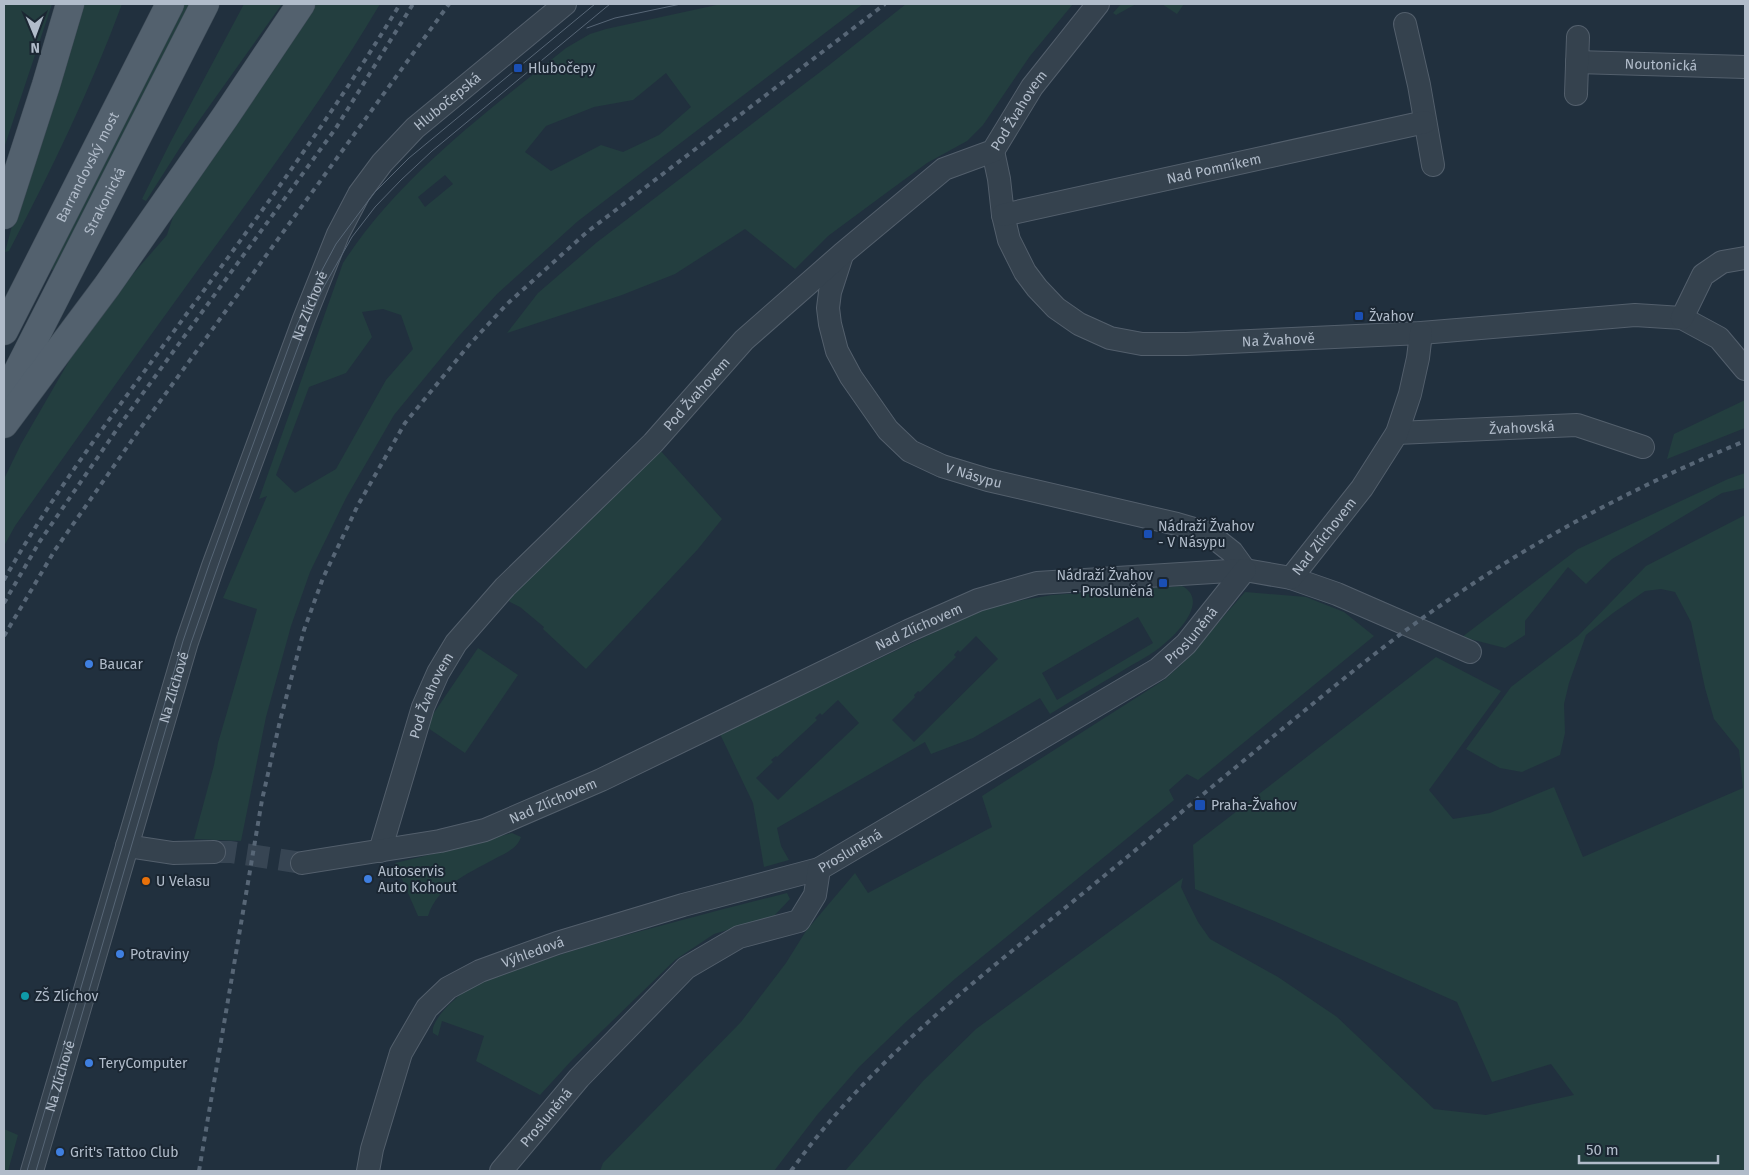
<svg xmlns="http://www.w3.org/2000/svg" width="1749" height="1175" viewBox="0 0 1749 1175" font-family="'Fira Sans',sans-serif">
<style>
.green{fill:#233e3f;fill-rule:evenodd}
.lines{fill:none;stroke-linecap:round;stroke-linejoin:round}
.minor-tunnel{stroke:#374553;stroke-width:22;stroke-dasharray:22 11;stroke-linecap:butt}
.minor-casing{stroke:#535f6c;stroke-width:24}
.major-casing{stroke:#3e4b57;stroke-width:29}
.minor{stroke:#35424e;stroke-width:22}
.major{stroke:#53616e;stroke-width:28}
.tram{stroke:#576676;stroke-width:1}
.rail{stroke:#576676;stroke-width:4;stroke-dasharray:5 5;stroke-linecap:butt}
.transit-dot{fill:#1a4fb4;stroke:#1b2733;stroke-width:2}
.shop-dot{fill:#3f7fe0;stroke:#1b2733;stroke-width:2}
.food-dot{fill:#e8710a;stroke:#1b2733;stroke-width:2}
.culture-dot{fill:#0f9aa8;stroke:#1b2733;stroke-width:2}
.labels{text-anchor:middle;stroke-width:4;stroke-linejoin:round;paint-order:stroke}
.street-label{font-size:14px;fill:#b1bcca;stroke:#1b2733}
.poi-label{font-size:14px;fill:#b1bcca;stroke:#1b2733;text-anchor:start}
</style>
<rect width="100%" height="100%" fill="#21303e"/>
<path class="green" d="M 4,4 L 52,4 L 4,148 Z
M 83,4 L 122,4 C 91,88 51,171 9,251 L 5,252 L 13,222 Z
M 183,4 L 193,4 L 55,271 L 48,268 Z
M 244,4 L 282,4 L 181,146 L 146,201 L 142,199 L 171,141 Z
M 316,4 L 380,4 C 322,102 254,193 187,285 C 129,365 72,445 15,526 L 4,546 L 4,479 L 21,444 L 72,356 L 112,298 L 167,235 L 179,199 Z
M 721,4 L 863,4 L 578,221 L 497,294 L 459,336 L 394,415 L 346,498 L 310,572 L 291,626 L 266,717 L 241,841 L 194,839 L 214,765 L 218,743 L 257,609 L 223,598 L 267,496 L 259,499 L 343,263 C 400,175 486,113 566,48 L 590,34 L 606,29 ZM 666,73 L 691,107 L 659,135 L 623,152 L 601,145 L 551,171 L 525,152 L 546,126 L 594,107 L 633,100 ZM 445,175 L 453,184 L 425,207 L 418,197 ZM 383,309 L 401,315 L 413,349 L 386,380 L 336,469 L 295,493 L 276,475 L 309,387 L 346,373 L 372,337 L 362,312 Z
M 906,4 L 1073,4 L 1030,56 L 983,125 L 967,141 L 927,163 L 882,196 L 828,236 L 795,269 L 745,229 L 675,274 L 622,295 L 507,333 L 538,293 L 596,243 L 828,66 Z
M 1121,4 L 1136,4 L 1116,15 L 1113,13 Z
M 1162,4 L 1184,4 L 1177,14 Z
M 1745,400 L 1745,428 L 1667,459 L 1674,434 Z
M 659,449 L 722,519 L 698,549 L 586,669 L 543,629 L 544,627 L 520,607 L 510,602 L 505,597 Z
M 1745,473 L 1745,488 L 1722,493 L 1612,559 L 1586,584 L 1568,567 L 1525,621 L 1525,635 L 1505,648 L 1462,637 L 1578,549 L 1728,479 Z
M 1745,515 L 1745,1171 L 845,1171 L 923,1081 L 976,1029 L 1183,878 L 1181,887 L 1188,902 L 1198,922 L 1210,939 L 1278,977 L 1337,1017 L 1434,1109 L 1486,1115 L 1574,1095 L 1551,1064 L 1492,1082 L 1457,1002 L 1272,920 L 1195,889 L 1193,845 L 1436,657 L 1501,691 L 1429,790 L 1453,819 L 1490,813 L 1554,787 L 1583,857 L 1743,788 L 1739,750 L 1714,719 L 1705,688 L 1691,622 L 1675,592 L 1661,589 L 1645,591 L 1613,613 L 1586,635 L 1569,683 L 1564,704 L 1565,733 L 1560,755 L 1522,772 L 1500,768 L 1466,749 L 1511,687 L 1578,636 L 1646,566 Z
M 1182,586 C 1209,600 1179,632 1164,644 C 1152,655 1136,662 1122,671 C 1098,685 1074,699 1050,714 L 1040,698 L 973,738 L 931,754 L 925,742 L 777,828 L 781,846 L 789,860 L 764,867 L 753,803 L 720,734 L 982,610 L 1012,602 L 1052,595 ZM 1138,617 L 1153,643 L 1057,700 L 1042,673 ZM 976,636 L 998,659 L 914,742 L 892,720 L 915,697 L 914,695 L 918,691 L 920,692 L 956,657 L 954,655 L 958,650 L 960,652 ZM 838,700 L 859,723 L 778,800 L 756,778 L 773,762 L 771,760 L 776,756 L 777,757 L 817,720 L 815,718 L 820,713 L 822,715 Z
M 1245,592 L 1306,597 L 1344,612 L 1374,636 L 1198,780 L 1187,774 L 1169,790 L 1174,800 L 956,978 L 908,1020 L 859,1067 L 817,1115 L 774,1171 L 600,1171 L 603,1163 L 741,1022 L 786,963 L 806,931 L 855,873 L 868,893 L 992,827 L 982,796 L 1164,680 L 1181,665 Z
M 478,648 L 518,675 L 465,753 L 425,726 Z
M 512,833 L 521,837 C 518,847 508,852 498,857 C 472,872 438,884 428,916 L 418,916 L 395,863 L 445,851 Z
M 787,893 L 790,899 L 774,916 L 714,934 L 675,960 L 572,1060 L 540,1095 L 476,1061 L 484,1036 L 442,1021 L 438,1036 L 433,1033 C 430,1019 461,992 473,986 C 484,980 497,977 508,973 C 535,963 561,954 588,946 C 654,927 720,910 787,893 Z
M 4,1129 L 18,1135 L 8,1171 L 4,1171 Z"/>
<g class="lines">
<path class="minor-tunnel" d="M 214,852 L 231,852 L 302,863"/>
<g class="minor-casing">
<g id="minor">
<path d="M 1405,24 L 1419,85 L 1433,165"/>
<path id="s1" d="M 1577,62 L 1745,67"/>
<path d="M 1576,94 L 1578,37"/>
<path id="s2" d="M 993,151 L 999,179 L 1003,215 L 1009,240 L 1025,272 L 1037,288 L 1056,308 L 1079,324 L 1110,338 L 1142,344 L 1186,344 L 1421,333 L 1635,315 L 1682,318 L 1719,338 L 1745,369"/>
<path id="s3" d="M 1003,215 L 1425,122"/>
<path id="s4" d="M 842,255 L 830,292 L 828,308 L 830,324 L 837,351 L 851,377 L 888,430 L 910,451 L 942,466 L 988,480 L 1177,524 L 1208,533 L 1232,552 L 1245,570"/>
<path d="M 1682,318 L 1703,275 L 1722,262 L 1745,258"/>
<path id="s5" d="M 1397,433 L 1577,425 L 1643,447"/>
<path d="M 1291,578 L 1337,594 L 1470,652"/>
<path d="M 127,846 L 173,853 L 214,852"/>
<path id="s6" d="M 380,851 L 423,707 L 438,673 L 456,643 L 505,587 L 653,443 L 744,340 L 842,254 L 944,169 L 993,151 L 1032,87 L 1098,4"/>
<path id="s7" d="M 302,863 L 440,841 L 485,830 L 601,780 L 908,631 L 978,600 L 1037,583 L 1245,570 L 1291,578 L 1362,488 L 1397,433 L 1410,394 L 1418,358 L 1421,333"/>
<path id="s8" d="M 32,1171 L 187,642 L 213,566 L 304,319 L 338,234 L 359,194 L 382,163 L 415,128 L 565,4"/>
<path id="s9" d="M 368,1171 L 372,1149 L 401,1053 L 427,1008 L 448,988 L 480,971 L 557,943 L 683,905 L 819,869 L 1158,669 L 1186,644 L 1245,570"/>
<path id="s10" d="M 501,1171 L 579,1078 L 686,968 L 739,937 L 799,921 L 815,895 L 819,869"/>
</g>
</g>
<g class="major-casing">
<g id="major">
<path d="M 4,215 L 46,85 L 70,4"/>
<path id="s11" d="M 4,331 L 170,4"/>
<path id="s12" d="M 4,398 L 205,4"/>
<path d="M 4,424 L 107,286 L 225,117 L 301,4"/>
</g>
</g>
<use href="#minor" class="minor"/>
<use href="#major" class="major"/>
<path class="tram" d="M 587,28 L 615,18 L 681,4
M 27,1171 L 183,641 L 210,562 L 296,327 L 321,272 L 336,244 L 374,193 L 409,158 L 595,4
M 36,1171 L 191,643 L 241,500 L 305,328 L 322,290 L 352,237 L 375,207 L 401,180 L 432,151 L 610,4"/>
<path class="rail" d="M 4,580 C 47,503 100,432 152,361 C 238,244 325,128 400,4
M 4,603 L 40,541 L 122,422 L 336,128 L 413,4
M 4,636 L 55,550 L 137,433 L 449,4
M 199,1171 L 262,800 L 280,721 L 304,630 L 323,578 L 358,505 L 405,423 L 469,345 L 507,304 L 587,232 L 885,4
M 791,1171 C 876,1052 993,968 1104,876 C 1165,826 1226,775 1287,725 C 1342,680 1397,634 1456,595 C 1547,533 1643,483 1745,441"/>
</g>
<g class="transit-dot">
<rect x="513" y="63" width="10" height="10" rx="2.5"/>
<rect x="1354" y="311" width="10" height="10" rx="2.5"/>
<rect x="1143" y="529" width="10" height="10" rx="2.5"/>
<rect x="1158" y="578" width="10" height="10" rx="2.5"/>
<rect x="1194" y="799" width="12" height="12" rx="2.5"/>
</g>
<g class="shop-dot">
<circle cx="89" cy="664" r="5"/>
<circle cx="368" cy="879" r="5"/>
<circle cx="120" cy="954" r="5"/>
<circle cx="89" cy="1063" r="5"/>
<circle cx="60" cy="1152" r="5"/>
</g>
<circle class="food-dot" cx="146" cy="881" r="5"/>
<circle class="culture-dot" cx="25" cy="996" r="5"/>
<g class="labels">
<g class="street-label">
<text dy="5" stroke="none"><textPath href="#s1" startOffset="84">Noutonická</textPath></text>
<text dy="5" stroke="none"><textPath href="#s8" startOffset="1160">Hlubočepská</textPath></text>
<text dy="5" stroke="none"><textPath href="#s6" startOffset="1004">Pod Žvahovem</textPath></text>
<text dy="5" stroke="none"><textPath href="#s11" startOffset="184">Barrandovský most</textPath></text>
<text dy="5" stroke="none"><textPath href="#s3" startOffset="216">Nad Pomníkem</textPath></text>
<text dy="5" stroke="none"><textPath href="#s12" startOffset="221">Strakonická</textPath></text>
<text dy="5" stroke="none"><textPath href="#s8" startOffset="909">Na Zlíchově</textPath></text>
<text dy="5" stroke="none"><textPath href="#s2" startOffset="405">Na Žvahově</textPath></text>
<text dy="5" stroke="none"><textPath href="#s6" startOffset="569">Pod Žvahovem</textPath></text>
<text dy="5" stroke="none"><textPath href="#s5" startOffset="125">Žvahovská</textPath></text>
<text dy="5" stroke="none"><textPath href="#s4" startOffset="292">V Násypu</textPath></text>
<text dy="5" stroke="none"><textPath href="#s7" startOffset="1100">Nad Zlíchovem</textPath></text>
<text dy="5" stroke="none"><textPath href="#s7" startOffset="665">Nad Zlíchovem</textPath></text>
<text dy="5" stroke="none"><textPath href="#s9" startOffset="1035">Prosluněná</textPath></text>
<text dy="5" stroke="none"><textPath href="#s8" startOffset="504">Na Zlíchově</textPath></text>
<text dy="5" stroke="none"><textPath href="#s6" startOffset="164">Pod Žvahovem</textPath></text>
<text dy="5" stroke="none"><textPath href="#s7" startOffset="260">Nad Zlíchovem</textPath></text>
<text dy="5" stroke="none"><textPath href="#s9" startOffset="630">Prosluněná</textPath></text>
<text dy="5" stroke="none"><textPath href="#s9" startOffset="296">Výhledová</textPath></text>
<text dy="5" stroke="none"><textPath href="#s8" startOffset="99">Na Zlíchově</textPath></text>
<text dy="5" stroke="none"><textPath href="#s10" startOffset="70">Prosluněná</textPath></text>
</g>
<g class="poi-label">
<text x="528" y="73">Hlubočepy</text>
<text x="1369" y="321">Žvahov</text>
<text x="1158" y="531">Nádraží Žvahov<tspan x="1158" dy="16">- V Násypu</tspan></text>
<text x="1153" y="580" text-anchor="end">Nádraží Žvahov<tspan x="1153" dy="16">- Prosluněná</tspan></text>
<text x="99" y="669">Baucar</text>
<text x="1211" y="810">Praha-Žvahov</text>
<text x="378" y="876">Autoservis<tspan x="378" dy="16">Auto Kohout</tspan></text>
<text x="156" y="886">U Velasu</text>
<text x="130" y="959">Potraviny</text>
<text x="35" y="1001">ZŠ Zlíchov</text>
<text x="99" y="1068">TeryComputer</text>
<text x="70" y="1157">Grit's Tattoo Club</text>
</g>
</g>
<rect width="1749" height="1175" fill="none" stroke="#b1bcca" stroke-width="10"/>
<g transform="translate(35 35) rotate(179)" stroke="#1b2733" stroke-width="4" paint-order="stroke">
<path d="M0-4L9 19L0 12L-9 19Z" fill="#b1bcca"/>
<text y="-8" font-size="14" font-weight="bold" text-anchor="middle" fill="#b1bcca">N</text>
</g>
<path d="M1579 1155v8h139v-8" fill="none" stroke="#b1bcca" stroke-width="2.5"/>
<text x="1586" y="1155" font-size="15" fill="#b1bcca" stroke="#1b2733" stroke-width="4" paint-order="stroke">50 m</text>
</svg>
